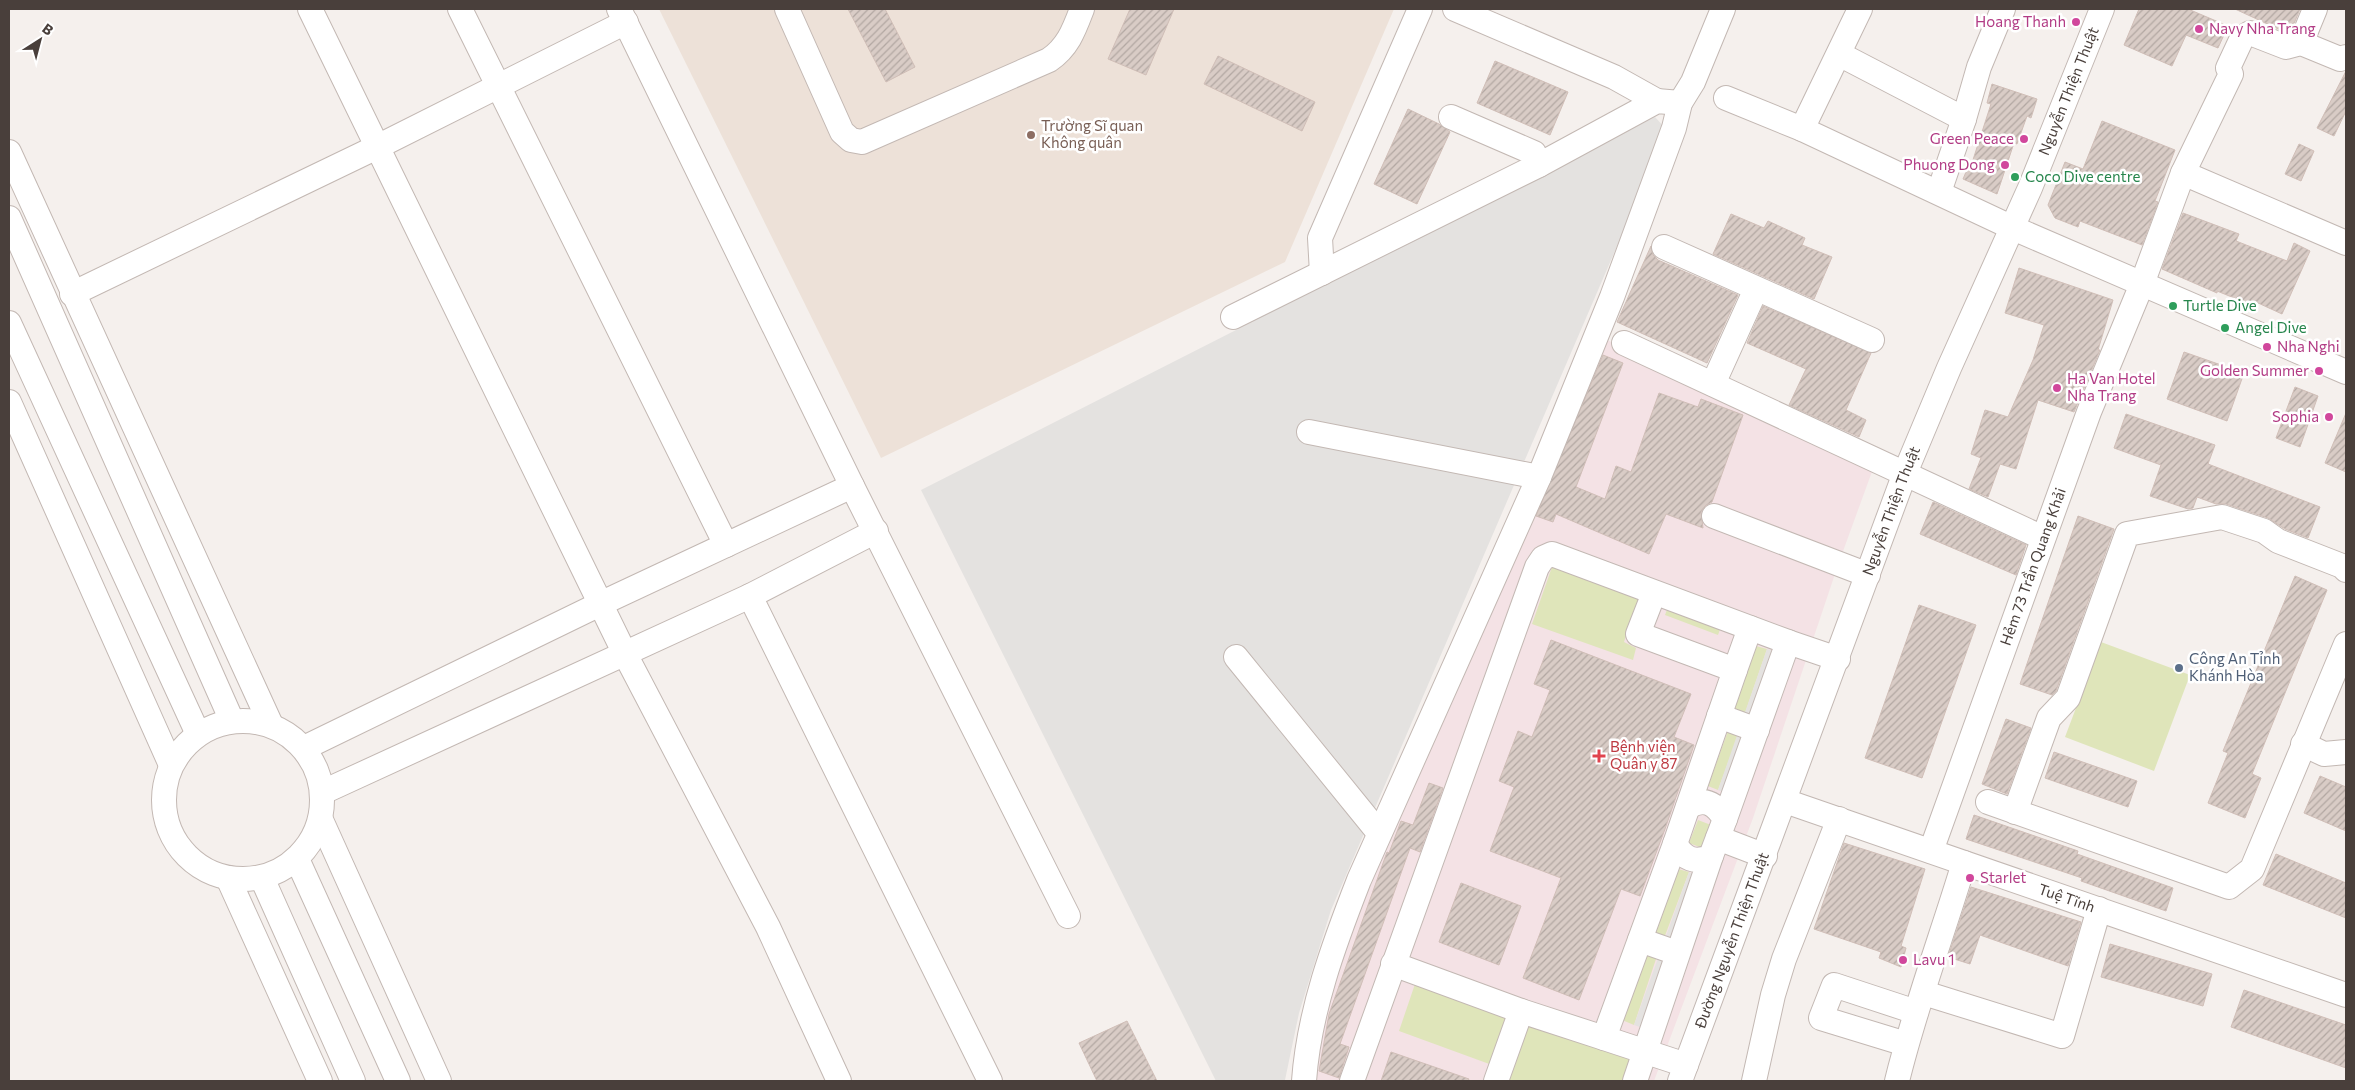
<svg xmlns="http://www.w3.org/2000/svg" width="2355" height="1090" viewBox="0 0 2355 1090" font-family="Commissioner,sans-serif">
<style>
.education{fill:#ede1d8}
.medical{fill:#f4e2e5}
.green{fill:#dfe5ba}
.parking{fill:#e4e2e0}
.building{fill:url(#building-hatch);stroke:#d0beb7}
.lines{fill:none;stroke-linecap:round;stroke-linejoin:round}
.minor-casing{stroke:#c3b8b3;stroke-width:26}
.minor{stroke:#fff;stroke-width:24}
.hotel-dot{fill:#d1479c;stroke:#fff;stroke-width:2}
.education-dot{fill:#8d6e63;stroke:#fff;stroke-width:2}
.leisure-dot{fill:#2e9e5b;stroke:#fff;stroke-width:2}
.service-dot{fill:#5c6f8a;stroke:#fff;stroke-width:2}
.health-dot{fill:#e0444e;stroke:#fff;stroke-width:2}
.labels{text-anchor:middle;stroke-width:5;stroke-linejoin:round;paint-order:stroke}
.hotel-label{font-size:15px;fill:#b23c85;stroke:#fff;text-anchor:end}
.street-label{font-size:15px;fill:#493f3b;stroke:#fff}
.education-label{font-size:15px;fill:#785e54;stroke:#fff;text-anchor:start}
.leisure-label{font-size:15px;fill:#27864d;stroke:#fff;text-anchor:start}
.service-label{font-size:15px;fill:#4e5e75;stroke:#fff;text-anchor:start}
.health-label{font-size:15px;fill:#be3a42;stroke:#fff;text-anchor:start}
</style>
<defs>
<pattern id="building-hatch" width="6" height="6" patternUnits="userSpaceOnUse" patternTransform="scale(1.25)"><rect width="6" height="6" fill="#d9ccc6"/><path d="M-1 1l2-2M0 6l6-6M5 7l2-2" fill="none" stroke="#b2a7a2"/></pattern>
</defs>
<rect width="100%" height="100%" fill="#f5f0ed"/>
<path class="education" d="M 659,9 L 1394,9 L 1285,262 L 881,458 Z"/>
<path class="medical" d="M 1605,339 L 1874,466 L 1838,565 L 1753,818 L 1654,1081 L 1308,1081 L 1325,1007 L 1371,880 Z"/>
<path class="green" d="M 1553,564 L 1639,597 L 1624,642 L 1636,648 L 1633,660 L 1532,624 Z
M 1671,599 L 1724,618 L 1718,635 L 1665,615 Z
M 2101,642 L 2190,675 L 2154,771 L 2065,737 Z
M 1756,646 L 1767,649 L 1744,716 L 1733,712 Z
M 1728,731 L 1739,733 L 1718,790 L 1708,786 Z
M 1698,820 L 1711,825 L 1702,848 L 1689,843 Z
M 1678,869 L 1689,872 L 1663,941 L 1653,936 Z
M 1647,953 L 1657,956 L 1634,1025 L 1622,1020 Z
M 1415,984 L 1509,1018 L 1492,1065 L 1399,1031 Z
M 1526,1023 L 1634,1061 L 1627,1081 L 1506,1081 Z"/>
<path class="parking" d="M 1655,117 L 1667,130 L 1331,910 L 1299,1013 L 1285,1080 L 1216,1081 L 921,490 Z
M 1767,649 L 1784,655 L 1733,796 L 1718,790 Z
M 1689,872 L 1703,879 L 1652,1031 L 1634,1025 Z"/>
<path class="building" d="M 848,9 L 885,9 L 915,67 L 886,82 Z
M 1130,9 L 1174,9 L 1146,75 L 1108,59 Z
M 2139,9 L 2188,9 L 2228,26 L 2218,48 L 2186,35 L 2172,66 L 2124,45 Z
M 2235,9 L 2300,9 L 2291,31 L 2287,33 Z
M 1218,56 L 1315,102 L 1302,131 L 1204,84 Z
M 1495,61 L 1568,92 L 1550,135 L 1477,103 Z
M 2346,71 L 2346,111 L 2334,136 L 2317,128 Z
M 1992,84 L 2037,99 L 2031,118 L 2027,116 L 2017,144 L 2014,143 L 1997,194 L 1963,179 L 1969,165 L 1971,166 L 1991,104 L 1987,103 Z
M 1408,109 L 1439,124 L 1450,132 L 1417,204 L 1374,184 Z
M 2102,121 L 2175,150 L 2155,201 L 2158,202 L 2142,245 L 2080,221 L 2078,227 L 2055,218 L 2048,205 L 2065,162 L 2083,169 Z
M 2299,144 L 2314,151 L 2301,181 L 2285,174 Z
M 2183,213 L 2239,234 L 2236,241 L 2287,261 L 2294,243 L 2310,251 L 2282,314 L 2256,302 L 2254,306 L 2217,291 L 2217,293 L 2162,269 Z
M 1731,214 L 1764,228 L 1768,221 L 1805,238 L 1802,245 L 1832,257 L 1814,299 L 1713,254 Z
M 1651,246 L 1653,255 L 1658,260 L 1738,295 L 1707,363 L 1617,322 Z
M 2019,268 L 2113,300 L 2098,350 L 2100,350 L 2074,412 L 2038,400 L 2016,469 L 2000,464 L 1988,497 L 1969,489 L 1981,458 L 1971,454 L 1985,410 L 2008,417 L 2033,360 L 2044,325 L 2005,313 Z
M 1763,306 L 1871,353 L 1846,410 L 1866,420 L 1859,437 L 1789,405 L 1806,369 L 1747,343 Z
M 2184,352 L 2244,373 L 2227,421 L 2167,399 Z
M 1603,355 L 1623,363 L 1576,487 L 1605,499 L 1616,466 L 1631,472 L 1659,393 L 1698,407 L 1701,399 L 1743,415 L 1712,502 L 1705,506 L 1701,512 L 1703,528 L 1666,514 L 1649,554 L 1556,514 L 1553,522 L 1536,516 Z
M 2295,387 L 2318,396 L 2300,447 L 2276,438 Z
M 2346,413 L 2346,472 L 2325,463 Z
M 2126,414 L 2215,445 L 2208,464 L 2320,507 L 2308,538 L 2285,529 L 2268,518 L 2226,504 L 2216,504 L 2197,497 L 2193,508 L 2188,509 L 2150,496 L 2161,465 L 2114,448 Z
M 1933,502 L 2026,545 L 2016,575 L 1920,534 Z
M 2078,516 L 2114,529 L 2056,691 L 2052,695 L 2020,684 Z
M 2295,576 L 2327,590 L 2252,774 L 2261,778 L 2245,818 L 2208,803 L 2228,753 L 2223,751 Z
M 1919,605 L 1976,625 L 1922,778 L 1865,758 Z
M 1551,640 L 1691,694 L 1674,737 L 1694,745 L 1665,829 L 1640,896 L 1621,889 L 1579,1000 L 1523,978 L 1561,878 L 1490,851 L 1514,787 L 1499,781 L 1518,731 L 1532,737 L 1550,690 L 1534,684 Z
M 2006,719 L 2031,728 L 2007,794 L 1982,784 Z
M 2054,752 L 2137,781 L 2128,807 L 2045,778 Z
M 2320,776 L 2346,787 L 2346,831 L 2304,813 Z
M 1429,783 L 1443,788 L 1420,852 L 1410,848 L 1340,1044 L 1349,1047 L 1339,1078 L 1319,1071 L 1329,1014 L 1387,852 L 1389,853 L 1401,821 L 1413,825 Z
M 1974,815 L 2078,851 L 2077,854 L 2173,888 L 2166,911 L 2081,881 L 2082,878 L 1966,839 Z
M 1844,843 L 1925,869 L 1901,946 L 1906,948 L 1901,967 L 1879,958 L 1881,952 L 1814,929 Z
M 2276,854 L 2346,883 L 2346,918 L 2263,885 Z
M 1461,883 L 1521,906 L 1499,965 L 1439,942 Z
M 1971,887 L 2081,922 L 2068,966 L 1980,935 L 1970,964 L 1948,957 Z
M 2110,944 L 2212,974 L 2203,1006 L 2101,977 Z
M 2244,990 L 2346,1025 L 2346,1068 L 2231,1027 Z
M 1127,1021 L 1157,1081 L 1097,1081 L 1079,1043 Z
M 1391,1052 L 1469,1079 L 1468,1081 L 1381,1081 Z"/>
<g class="lines">
<g class="minor-casing">
<g id="minor">
<path d="M 310,9 L 624,652 L 768,927 L 839,1081"/>
<path d="M 460,9 L 726,545"/>
<path d="M 619,9 L 852,486 L 1068,916"/>
<path d="M 787,9 L 842,132 L 851,140 L 862,142 L 1049,60 C 1068,47 1074,30 1082,9"/>
<path d="M 1455,9 L 1614,77 L 1657,101"/>
<path d="M 2301,43 L 2315,9"/>
<path d="M 1839,54 L 1964,119"/>
<path d="M 1726,98 L 1802,129 L 2013,228 L 2346,372"/>
<path d="M 1451,117 L 1534,153 L 1539,165"/>
<path d="M 1802,129 L 1860,9"/>
<path d="M 9,152 L 271,725"/>
<path d="M 2183,173 L 2346,243"/>
<path d="M 1939,192 L 1964,119 L 1979,67 L 2003,9"/>
<path d="M 9,218 L 232,721"/>
<path d="M 1664,247 L 1872,340"/>
<path d="M 1322,273 L 1320,238 L 1420,9"/>
<path d="M 72,294 L 377,147 L 626,22"/>
<path d="M 1233,317 L 1539,165 L 1657,101 L 1680,103"/>
<path d="M 9,323 L 198,734"/>
<path d="M 1624,343 L 2043,538"/>
<path d="M 1713,384 L 1756,289"/>
<path d="M 9,402 L 171,765"/>
<path d="M 1309,432 L 1539,477"/>
<path d="M 1714,516 L 1868,575"/>
<path d="M 1654,593 L 1638,634 L 1735,670 L 1675,844 L 1604,1038 L 1686,1065"/>
<path d="M 750,596 L 990,1081"/>
<path d="M 1788,642 L 1838,659"/>
<path d="M 1236,657 L 1379,833"/>
<path d="M 1735,670 L 1750,628"/>
<path d="M 1719,716 L 1757,730"/>
<circle cx="243" cy="800" r="79"/>
<path d="M 2303,744 L 2324,754 L 2346,752"/>
<path d="M 304,748 L 600,604 L 852,486"/>
<path d="M 323,792 L 750,596 L 876,531"/>
<path id="s1" d="M 1785,801 L 2346,995"/>
<path d="M 1988,802 L 2229,887 L 2252,869 L 2346,644"/>
<path d="M 2015,812 L 2049,718 L 2068,698 L 2127,534 L 2222,517 L 2264,531 L 2278,541 L 2342,566 L 2346,570"/>
<path d="M 321,820 L 439,1081"/>
<path d="M 1718,838 L 1765,856"/>
<path d="M 1675,844 C 1684,859 1695,864 1711,856 L 1725,819 C 1715,803 1705,797 1688,807"/>
<path id="s2" d="M 1931,851 L 2089,412 L 2142,284 L 2183,173 L 2231,74 L 2228,68 L 2242,38 L 2250,33 L 2286,47 L 2301,43 L 2340,59 L 2346,57"/>
<path d="M 297,859 L 398,1081"/>
<path d="M 228,878 L 320,1081"/>
<path d="M 262,878 L 353,1081"/>
<path d="M 1640,940 L 1677,953"/>
<path d="M 1393,964 L 1521,1011 L 1604,1038"/>
<path d="M 1924,993 L 2062,1036 L 2099,909"/>
<path d="M 1906,1044 L 1821,1018 L 1834,985 L 1916,1012"/>
<path d="M 1304,1081 C 1309,1011 1334,944 1359,880 L 1539,477 L 1612,297 L 1674,128 L 1680,103 L 1693,82 L 1723,9"/>
<path d="M 1352,1081 L 1537,567 L 1543,558 L 1552,554 L 1788,642 L 1725,819"/>
<path d="M 1496,1081 L 1521,1011"/>
<path d="M 1635,1081 L 1711,856"/>
<path id="s3" d="M 1680,1081 L 1905,473 L 1949,368 L 2030,188 L 2102,9"/>
<path d="M 1754,1081 L 1773,995 L 1784,959 L 1839,819"/>
<path d="M 1897,1081 C 1915,1007 1942,936 1964,863"/>
</g>
</g>
<use href="#minor" class="minor"/>
</g>
<g class="hotel-dot">
<circle cx="2076" cy="22" r="5"/>
<circle cx="2199" cy="29" r="5"/>
<circle cx="2024" cy="139" r="5"/>
<circle cx="2005" cy="165" r="5"/>
<circle cx="2267" cy="347" r="5"/>
<circle cx="2319" cy="371" r="5"/>
<circle cx="2057" cy="388" r="5"/>
<circle cx="2329" cy="417" r="5"/>
<circle cx="1970" cy="878" r="5"/>
<circle cx="1903" cy="960" r="5"/>
</g>
<circle class="education-dot" cx="1031" cy="135" r="5"/>
<g class="leisure-dot">
<circle cx="2015" cy="177" r="5"/>
<circle cx="2173" cy="306" r="5"/>
<circle cx="2225" cy="328" r="5"/>
</g>
<circle class="service-dot" cx="2179" cy="668" r="5"/>
<path class="health-dot" d="M1596.5 748.5h5v5h5v5h-5v5h-5v-5h-5v-5h5z"/>
<g class="labels">
<g class="hotel-label">
<text x="2066" y="27">Hoang Thanh</text>
<text x="2209" y="34" text-anchor="start">Navy Nha Trang</text>
<text x="2014" y="144">Green Peace</text>
<text x="1995" y="170">Phuong Dong</text>
<text x="2277" y="352" text-anchor="start">Nha Nghi</text>
<text x="2309" y="376">Golden Summer</text>
<text x="2067" y="384" text-anchor="start">Ha Van Hotel<tspan x="2067" dy="17">Nha Trang</tspan></text>
<text x="2319" y="422">Sophia</text>
<text x="1980" y="883" text-anchor="start">Starlet</text>
<text x="1913" y="965" text-anchor="start">Lavu 1</text>
</g>
<g class="street-label">
<text dy="5" stroke="none"><textPath href="#s3" startOffset="1064">Nguyễn Thiện Thuật</textPath></text>
<text dy="5" stroke="none"><textPath href="#s3" startOffset="608">Nguyễn Thiện Thuật</textPath></text>
<text dy="5" stroke="none"><textPath href="#s2" startOffset="302">Hẻm 73 Trần Quang Khải</textPath></text>
<text dy="5" stroke="none"><textPath href="#s1" startOffset="298">Tuệ Tĩnh</textPath></text>
<text dy="5" stroke="none"><textPath href="#s3" startOffset="150">Đường Nguyễn Thiện Thuật</textPath></text>
</g>
<g class="education-label">
<text x="1041" y="131">Trường Sĩ quan<tspan x="1041" dy="17">Không quân</tspan></text>
</g>
<g class="leisure-label">
<text x="2025" y="182">Coco Dive centre</text>
<text x="2183" y="311">Turtle Dive</text>
<text x="2235" y="333">Angel Dive</text>
</g>
<g class="service-label">
<text x="2189" y="664">Công An Tỉnh<tspan x="2189" dy="17">Khánh Hòa</tspan></text>
</g>
<g class="health-label">
<text x="1610" y="752">Bệnh viện<tspan x="1610" dy="17">Quân y 87</tspan></text>
</g>
</g>
<rect width="2355" height="1090" fill="none" stroke="#493f3b" stroke-width="20"/>
<g transform="translate(40 40) rotate(36)" stroke="#ffffff" stroke-width="4" paint-order="stroke">
<path d="M0-4L9 19L0 12L-9 19Z" fill="#493f3b"/>
<text y="-8" font-size="14" font-weight="bold" text-anchor="middle" fill="#493f3b">B</text>
</g>
</svg>
